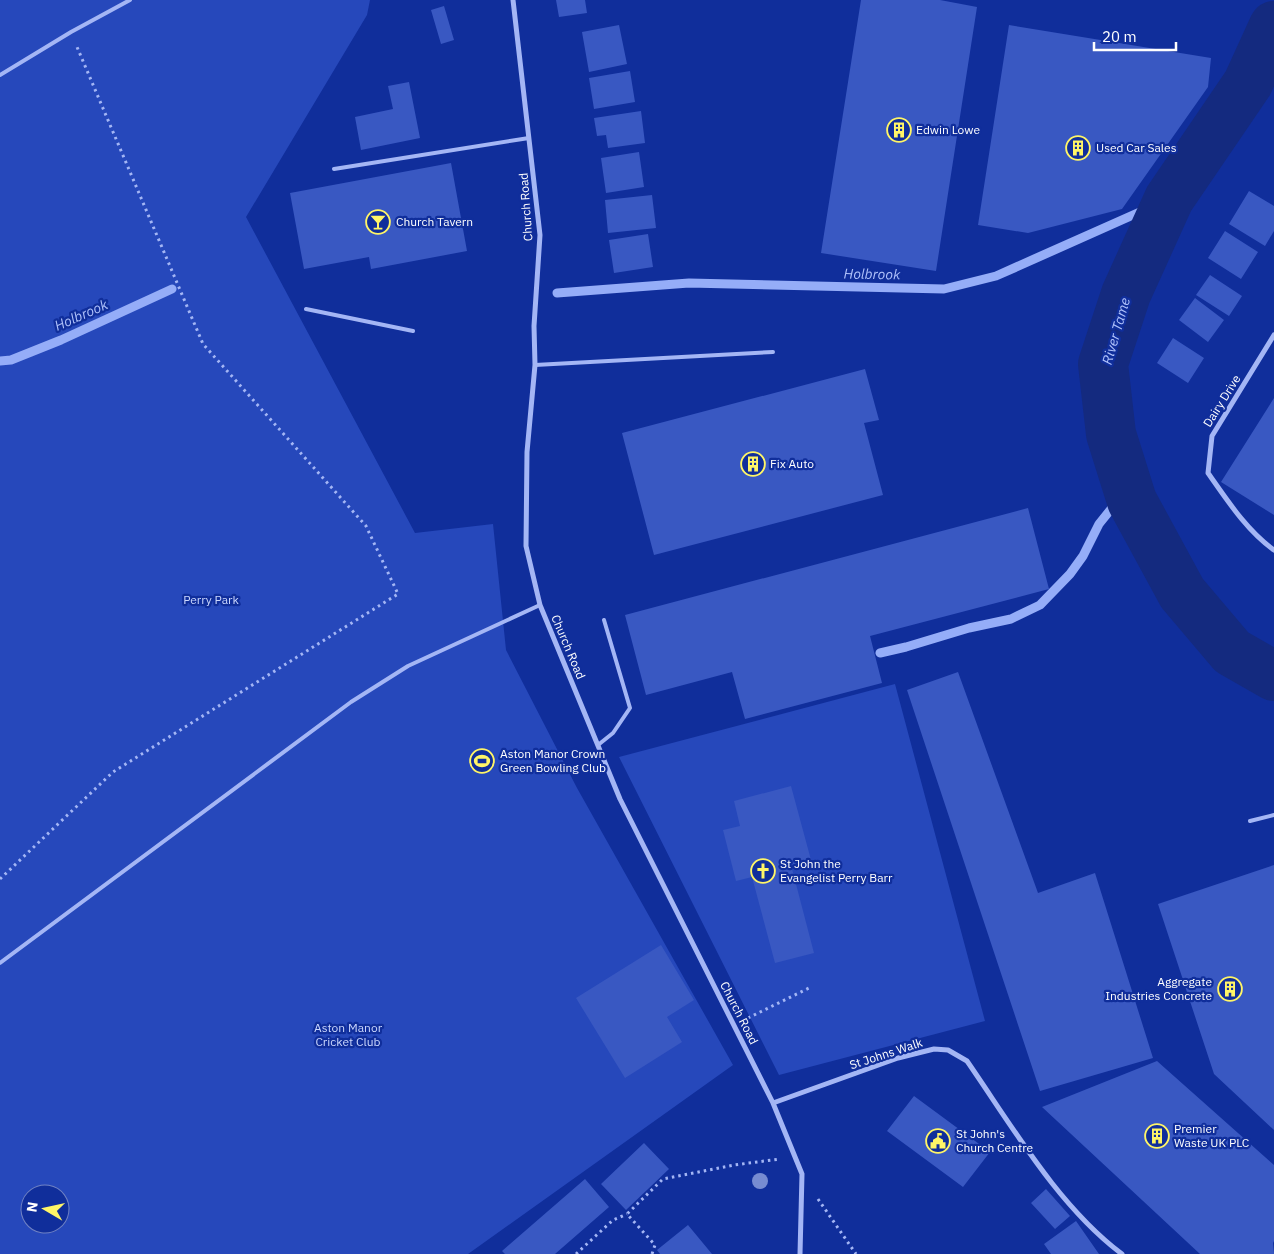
<svg xmlns="http://www.w3.org/2000/svg" width="1274" height="1254" viewBox="0 0 1274 1254" font-family="'IBM Plex Sans',sans-serif">
<style>
.green{fill:#2648bb;fill-rule:evenodd}
.lines{fill:none;stroke-linecap:round;stroke-linejoin:round}
.stream{stroke:#95adf8;stroke-width:9}
.river{stroke:#142a7f;stroke-width:50}
.building{fill:#3958c2}
.path{stroke:#a4b6f5;stroke-width:3;stroke-dasharray:2.5 4;stroke-linecap:butt}
.lane{stroke:#a4b6f5;stroke-width:4}
.street{stroke:#a4b6f5;stroke-width:5}
.tree{fill:#778cd1}
.labels{text-anchor:middle;stroke-width:4.5;stroke-linejoin:round;paint-order:stroke}
.poi-label{font-size:12px;fill:#fff;stroke:#102e9b;text-anchor:start}
.street-label{font-size:12px;fill:#fff;stroke:#102e9b}
.park-label{font-size:12px;fill:#ccd8fe;stroke:#102e9b}
.water-label{font-size:14px;font-style:italic;fill:#b0c2fb;stroke:#102e9b}
</style>
<rect width="100%" height="100%" fill="#102e9b"/>
<path class="green" d="M 0,0 L 370,0 L 367,15 L 246,217 L 415,533 L 493,524 L 506,650 L 577,788 L 733,1065 L 468,1254 L 0,1254 ZM 30,1194 L 60,1194 L 60,1224 L 30,1224 Z
M 895,684 L 985,1021 L 779,1075 L 619,757 Z"/>
<g class="lines">
<path class="stream" d="M 557,293 L 689,283 L 944,289 L 996,276 L 1169,199
M 0,361 L 11,360 L 61,340 L 172,289
M 880,653 L 906,647 L 969,628 L 1011,619 L 1040,605 L 1070,574 L 1083,556 L 1099,524 L 1128,488"/>
<path class="river" d="M 1274,26 L 1248,83 L 1169,199 L 1126,294 L 1103,364 L 1111,434 L 1132,501 L 1182,593 L 1232,652 L 1274,676"/>
</g>
<path class="building" d="M 556,0 L 585,0 L 587,13 L 559,17 Z
M 861,0 L 940,0 L 977,7 L 936,271 L 821,253 Z
M 444,6 L 454,40 L 441,44 L 431,10 Z
M 619,25 L 627,64 L 589,72 L 582,32 Z
M 1009,25 L 1211,58 L 1208,87 L 1122,209 L 1028,233 L 978,225 Z
M 630,71 L 635,102 L 594,109 L 589,78 Z
M 409,82 L 420,138 L 361,150 L 355,117 L 393,109 L 388,86 Z
M 641,111 L 645,143 L 608,148 L 606,135 L 597,136 L 594,118 Z
M 639,152 L 644,187 L 606,193 L 601,158 Z
M 451,163 L 467,251 L 371,269 L 369,257 L 304,269 L 290,193 Z
M 1249,191 L 1274,206 L 1274,231 L 1265,246 L 1229,224 Z
M 652,195 L 656,228 L 608,233 L 605,200 Z
M 1225,231 L 1258,252 L 1241,279 L 1208,258 Z
M 648,234 L 653,267 L 614,273 L 609,240 Z
M 1210,275 L 1242,296 L 1229,316 L 1196,295 Z
M 1195,298 L 1224,320 L 1208,342 L 1179,320 Z
M 1173,338 L 1204,358 L 1188,383 L 1157,363 Z
M 865,369 L 879,420 L 864,423 L 883,495 L 654,555 L 622,433 Z
M 1274,398 L 1274,515 L 1221,482 Z
M 1028,508 L 1049,589 L 870,636 L 882,683 L 745,719 L 732,672 L 646,695 L 625,615 Z
M 958,672 L 1038,893 L 1095,873 L 1153,1058 L 1040,1091 L 907,690 Z
M 791,786 L 811,860 L 791,865 L 814,953 L 775,963 L 752,877 L 736,881 L 723,830 L 740,826 L 734,801 Z
M 1274,865 L 1274,1130 L 1214,1074 L 1158,904 Z
M 661,945 L 694,1000 L 667,1017 L 682,1042 L 625,1078 L 576,998 Z
M 1157,1061 L 1274,1165 L 1274,1241 L 1273,1243 L 1274,1254 L 1200,1254 L 1042,1107 Z
M 914,1096 L 990,1152 L 963,1187 L 887,1131 Z
M 644,1143 L 669,1169 L 626,1210 L 601,1184 Z
M 585,1179 L 609,1207 L 555,1254 L 505,1254 L 502,1251 Z
M 1046,1189 L 1070,1216 L 1055,1229 L 1031,1203 Z
M 1076,1221 L 1099,1254 L 1051,1254 L 1044,1244 Z
M 688,1225 L 712,1254 L 660,1254 L 657,1250 Z"/>
<g class="lines">
<path class="path" d="M 0,879 L 113,772 L 398,594 L 366,526 L 203,344 L 77,47
M 748,1018 L 809,988
M 818,1199 L 856,1254
M 576,1254 L 613,1220 L 627,1214
M 652,1254 L 655,1245 L 627,1214 L 663,1179 L 734,1165 L 780,1159"/>
<path class="lane" d="M 0,75 L 71,32 L 130,0
M 334,169 L 529,138
M 306,309 L 413,331
M 535,365 L 773,352
M 598,745 L 613,733 L 630,708 L 604,620
M 1250,821 L 1274,815
M 0,963 L 351,702 L 408,666 L 540,605"/>
<path class="street" d="M 513,0 L 540,235 L 534,326 L 535,365 L 527,452 L 526,546 L 540,605 L 620,799 L 773,1103 L 802,1174 L 800,1254
M 1274,335 L 1212,436 L 1208,473 C 1227,500 1247,531 1274,550
M 773,1103 L 898,1058 L 934,1049 L 948,1050 L 967,1061 C 1012,1126 1058,1206 1122,1254"/>
</g>
<circle class="tree" cx="760" cy="1181" r="8"/>
<defs>
<g id="building-ring" transform="scale(1.25)"><circle r="9.5" fill="#102e9b" stroke="#fff567" stroke-width="1.5"/><path d="M-4-6H4V6H1V3H-1V6H-4ZM-2.5-4.3h1.7v1.8h-1.7ZM.8-4.3h1.7v1.8H.8ZM-2.5-1h1.7V.8h-1.7ZM.8-1h1.7V.8H.8Z" fill="#fff567"/></g>
<g id="bar-ring" transform="scale(1.25)"><circle r="9.5" fill="#102e9b" stroke="#fff567" stroke-width="1.5"/><path d="M-6-5H6L.8 .8V4.5H3.5V6h-7V4.5H-.8V.8Z" fill="#fff567"/></g>
<g id="stadium-ring" transform="scale(1.25)"><circle r="9.5" fill="#102e9b" stroke="#fff567" stroke-width="1.5"/><path d="M0-5a6.5 5 0 1 0 0 10a6.5 5 0 1 0 0-10ZM-3.5-1.8h7v3.6h-7Z" fill="#fff567"/></g>
<g id="church-ring" transform="scale(1.25)"><circle r="9.5" fill="#102e9b" stroke="#fff567" stroke-width="1.5"/><path d="M-1.2-6h2.4v3.5h3.3v2.4h-3.3V6h-2.4V-.1h-3.3v-2.4h3.3Z" fill="#fff567"/></g>
<g id="civic-ring" transform="scale(1.25)"><circle r="9.5" fill="#102e9b" stroke="#fff567" stroke-width="1.5"/><path d="M-.6-6.5H3V-4.5H.6V-3L4-1V1h2V6H-6V1h2V-1L-.6-3ZM-1.2 2.5V6h2.4V2.5Z" fill="#fff567"/></g>
</defs>
<g fill-rule="evenodd">
<use href="#building-ring" x="899" y="130"/>
<use href="#building-ring" x="1078" y="148"/>
<use href="#bar-ring" x="378" y="222"/>
<use href="#building-ring" x="753" y="464"/>
<use href="#stadium-ring" x="482" y="761"/>
<use href="#church-ring" x="763" y="871"/>
<use href="#building-ring" x="1230" y="989"/>
<use href="#building-ring" x="1157" y="1136"/>
<use href="#civic-ring" x="938" y="1141"/>
</g>
<g class="labels">
<g class="poi-label">
<text x="916" y="134">Edwin Lowe</text>
<text x="1096" y="152">Used Car Sales</text>
<text x="396" y="226">Church Tavern</text>
<text x="770" y="468">Fix Auto</text>
<text x="500" y="758">Aston Manor Crown<tspan x="500" dy="14">Green Bowling Club</tspan></text>
<text x="780" y="868">St John the<tspan x="780" dy="14">Evangelist Perry Barr</tspan></text>
<text x="1212" y="986" text-anchor="end">Aggregate<tspan x="1212" dy="14">Industries Concrete</tspan></text>
<text x="1174" y="1133">Premier<tspan x="1174" dy="14">Waste UK PLC</tspan></text>
<text x="956" y="1138">St John's<tspan x="956" dy="14">Church Centre</tspan></text>
</g>
<g class="street-label">
<text transform="translate(526 207) rotate(-94)" y="4">Church Road</text>
<text transform="translate(1222 401) rotate(-58)" y="4">Dairy Drive</text>
<text transform="translate(568 647) rotate(67)" y="4">Church Road</text>
<text transform="translate(739 1013) rotate(63)" y="4">Church Road</text>
<text transform="translate(886 1054) rotate(-18)" y="4">St Johns Walk</text>
</g>
<g class="park-label">
<text x="211" y="604">Perry Park</text>
<text x="348" y="1032">Aston Manor<tspan x="348" dy="14">Cricket Club</tspan></text>
</g>
<g class="water-label">
<text transform="translate(872 274) rotate(1)" y="5">Holbrook</text>
<text transform="translate(81 315) rotate(-24)" y="5">Holbrook</text>
<text transform="translate(1116 331) rotate(-74)" y="5">River Tame</text>
</g>
</g>
<g transform="translate(45 1209) rotate(279)"><circle r="24" fill="#102e9b" stroke="#7082c3"/>
<path d="M0-4L9 19L0 12L-9 19Z" fill="#fff567"/>
<text y="-8" font-size="14" font-weight="bold" text-anchor="middle" fill="#ffffff">N</text>
</g>
<path d="M1094 42v8h82v-8" fill="none" stroke="#ffffff" stroke-width="2.5"/>
<text x="1102" y="42" font-size="15" fill="#ffffff" stroke="#102e9b" stroke-width="4" paint-order="stroke">20 m</text>
</svg>
